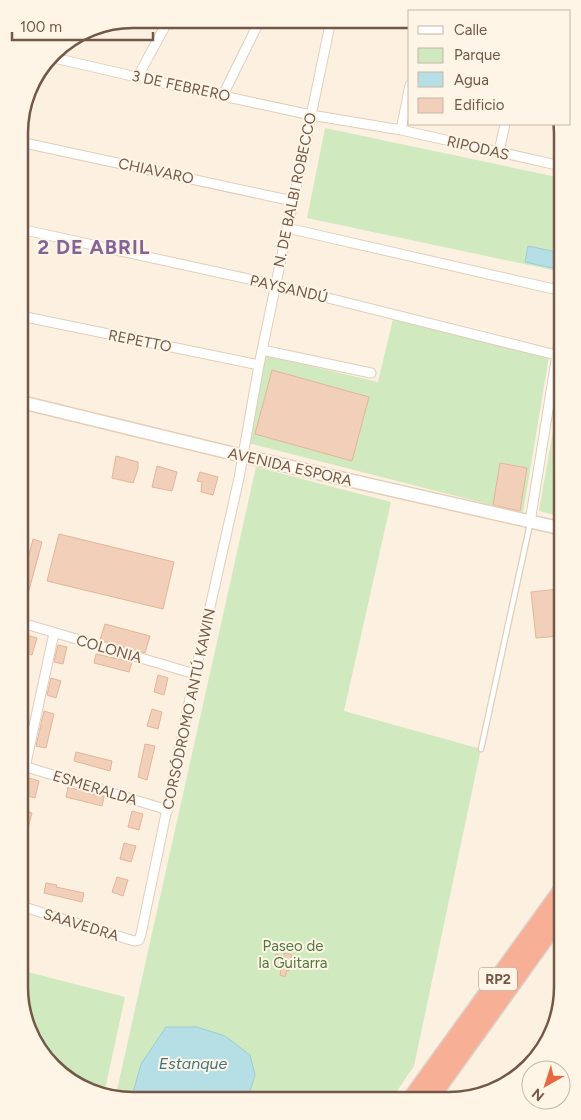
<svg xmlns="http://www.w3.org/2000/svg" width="581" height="1120" viewBox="0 0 581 1120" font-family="Figtree,sans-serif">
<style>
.green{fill:#d0e9bf}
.water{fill:#b5dee5;stroke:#9bced7}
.building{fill:#f2cfb8;stroke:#e4b598}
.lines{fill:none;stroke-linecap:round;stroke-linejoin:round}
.lane-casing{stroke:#e0cdbc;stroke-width:7}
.street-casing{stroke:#e0cdbc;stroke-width:11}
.secondary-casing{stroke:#e5ceba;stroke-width:15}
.highway-casing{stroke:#dbd3cf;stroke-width:19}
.lane{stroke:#fff;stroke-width:4.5}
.street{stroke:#fff;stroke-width:9}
.secondary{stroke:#fff;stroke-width:12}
.highway{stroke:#f7af96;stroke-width:16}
.labels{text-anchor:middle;stroke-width:4;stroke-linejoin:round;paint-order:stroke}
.shield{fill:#fff5e6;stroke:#9d8677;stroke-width:1}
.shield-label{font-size:14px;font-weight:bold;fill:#735747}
.street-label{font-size:15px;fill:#735747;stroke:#fff5e6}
.park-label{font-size:15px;fill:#517940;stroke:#fff5e6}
.water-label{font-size:16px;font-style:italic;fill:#3f7580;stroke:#fff5e6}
.district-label{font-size:20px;font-weight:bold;letter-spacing:1px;fill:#856396;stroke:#fff5e6}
.rim{fill:none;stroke:#735747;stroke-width:2.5}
</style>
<rect width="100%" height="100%" fill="#fcf1e0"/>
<path class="green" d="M 325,128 L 557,177 L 557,271 L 307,218 Z
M 393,319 L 549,356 L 523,513 L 244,442 L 264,355 L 378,382 Z
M 558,402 L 559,516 L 539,511 Z
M 256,467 L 391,502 L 344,711 L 481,749 L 414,1066 L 393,1097 L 118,1100 L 115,1099 Z
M 24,971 L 125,997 L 104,1094 L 58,1073 L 25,1024 Z"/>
<path class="water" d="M 528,246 L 557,252 L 557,269 L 525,262 Z
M 166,1027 L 197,1027 L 225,1036 L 250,1055 L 255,1075 L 248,1098 L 131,1100 L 141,1064 Z"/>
<path class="building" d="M 272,370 L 369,397 L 352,461 L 255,434 Z
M 116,456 L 138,462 L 138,469 L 133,483 L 112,478 Z
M 500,463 L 527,468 L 520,511 L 493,505 Z
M 157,466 L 177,472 L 172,491 L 152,487 Z
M 200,472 L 218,477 L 213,495 L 201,492 L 202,482 L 197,481 Z
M 59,534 L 174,562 L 163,609 L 47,581 Z
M 33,539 L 42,542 L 25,605 L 22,605 L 22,582 Z
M 559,589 L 560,636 L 536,638 L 531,592 Z
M 105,624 L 150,636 L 145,653 L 100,640 Z
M 23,634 L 37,638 L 32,655 L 23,652 Z
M 58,645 L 67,647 L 63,664 L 54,662 Z
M 96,654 L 132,662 L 129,672 L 94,663 Z
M 158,675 L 168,678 L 164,695 L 154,692 Z
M 51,678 L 61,681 L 56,698 L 47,695 Z
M 152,709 L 162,712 L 158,729 L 147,726 Z
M 44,711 L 54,714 L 46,748 L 36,746 Z
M 145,744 L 155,746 L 147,780 L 138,777 Z
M 76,752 L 112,761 L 110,771 L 74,761 Z
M 29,778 L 39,781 L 35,798 L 25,795 Z
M 68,787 L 104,797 L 102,806 L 66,797 Z
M 24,811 L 32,813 L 26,835 L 24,835 Z
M 132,811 L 143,814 L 139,830 L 128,827 Z
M 124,843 L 136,846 L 131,862 L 120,859 Z
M 117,877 L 128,880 L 123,896 L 112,892 Z
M 46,883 L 57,885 L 56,887 L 84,893 L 82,902 L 44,893 Z
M 284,953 L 292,955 L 290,960 L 292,960 L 289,971 L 287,970 L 285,977 L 280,975 L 281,969 L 273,966 L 276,954 L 284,957 Z"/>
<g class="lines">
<g class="lane-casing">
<path id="lane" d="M 481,749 L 530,524"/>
</g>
<g class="street-casing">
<path id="street" d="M 50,57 L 167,84 L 311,115 L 401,130 L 557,165
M 56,58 L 63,43
M 137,78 L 169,19
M 223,95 L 260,20
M 401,130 L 410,85
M 20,142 L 293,201
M 499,152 L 505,124
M 287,228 L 558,290
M 20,229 L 276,285 L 556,355
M 21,316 L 259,365
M 262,350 L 371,373
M 530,522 L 558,348
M 22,623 L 195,674
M 23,766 L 168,810
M 23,777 L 54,633
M 24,907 L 134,941 L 139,940 L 141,934 L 195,674 L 239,478 L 259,365 L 331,20"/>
</g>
<g class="secondary-casing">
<path id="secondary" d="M 21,402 L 243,456 L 559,528"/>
</g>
<g class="highway-casing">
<path id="highway" d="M 413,1096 L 561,891
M 432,1096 L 561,916"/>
</g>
<use href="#lane" class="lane"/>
<use href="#street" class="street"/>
<use href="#secondary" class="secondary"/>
<use href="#highway" class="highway"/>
</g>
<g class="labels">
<rect class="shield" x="479" y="967.5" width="38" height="23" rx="4"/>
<g class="shield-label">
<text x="498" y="984">RP2</text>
</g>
<g class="street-label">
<text transform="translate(181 86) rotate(12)" y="5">3 DE FEBRERO</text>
<text transform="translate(478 148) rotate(13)" y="5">RIPODAS</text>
<text transform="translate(156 171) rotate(12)" y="5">CHIAVARO</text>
<text transform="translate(295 190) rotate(-78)" y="5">N. DE BALBI ROBECCO</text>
<text transform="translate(289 289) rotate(13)" y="5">PAYSANDÚ</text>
<text transform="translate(140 341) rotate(11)" y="5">REPETTO</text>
<text transform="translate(290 467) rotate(13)" y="5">AVENIDA ESPORA</text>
<text transform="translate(109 649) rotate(16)" y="5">COLONIA</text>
<text transform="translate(189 709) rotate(-78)" y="5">CORSÓDROMO ANTÚ KAWIN</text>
<text transform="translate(95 788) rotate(17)" y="5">ESMERALDA</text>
<text transform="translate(81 925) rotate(17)" y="5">SAAVEDRA</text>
</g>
<g class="park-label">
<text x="293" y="951">Paseo de<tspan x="293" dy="17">la Guitarra</tspan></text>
</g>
<g class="water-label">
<text x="193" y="1069">Estanque</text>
</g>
<g class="district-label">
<text x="94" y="254">2 DE ABRIL</text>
</g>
</g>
<path d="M0 0H581V1120H0ZM133 28H449A105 105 0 0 1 554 133V987A105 105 0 0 1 449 1092H133A105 105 0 0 1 28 987V133A105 105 0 0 1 133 28Z" fill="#fff5e6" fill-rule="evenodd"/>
<path class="rim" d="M133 28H449A105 105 0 0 1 554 133V987A105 105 0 0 1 449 1092H133A105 105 0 0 1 28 987V133A105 105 0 0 1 133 28Z"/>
<rect x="408" y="10" width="162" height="115" fill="#fff5e6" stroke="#c7b6a6"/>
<rect x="418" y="26" width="25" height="8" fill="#ffffff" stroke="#c7b6a6"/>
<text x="454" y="35" font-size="15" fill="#735747">Calle</text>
<rect x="418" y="48" width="25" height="15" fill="#d0e9bf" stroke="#c7b6a6"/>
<text x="454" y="60" font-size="15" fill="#735747">Parque</text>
<rect x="418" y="72" width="25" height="15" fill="#b5dee5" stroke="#c7b6a6"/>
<text x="454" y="85" font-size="15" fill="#735747">Agua</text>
<rect x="418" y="98" width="25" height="15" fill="#f2cfb8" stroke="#c7b6a6"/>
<text x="454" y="110" font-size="15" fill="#735747">Edificio</text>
<g transform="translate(546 1085) rotate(219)"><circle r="24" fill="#fff5e6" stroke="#c7b6a6"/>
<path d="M0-4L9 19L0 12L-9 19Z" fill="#e86844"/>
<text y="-8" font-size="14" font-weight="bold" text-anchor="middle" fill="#735747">N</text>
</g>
<path d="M12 32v8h141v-8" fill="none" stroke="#735747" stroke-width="2.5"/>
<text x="20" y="32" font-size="15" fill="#735747" stroke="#fff5e6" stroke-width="4" paint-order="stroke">100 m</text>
</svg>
